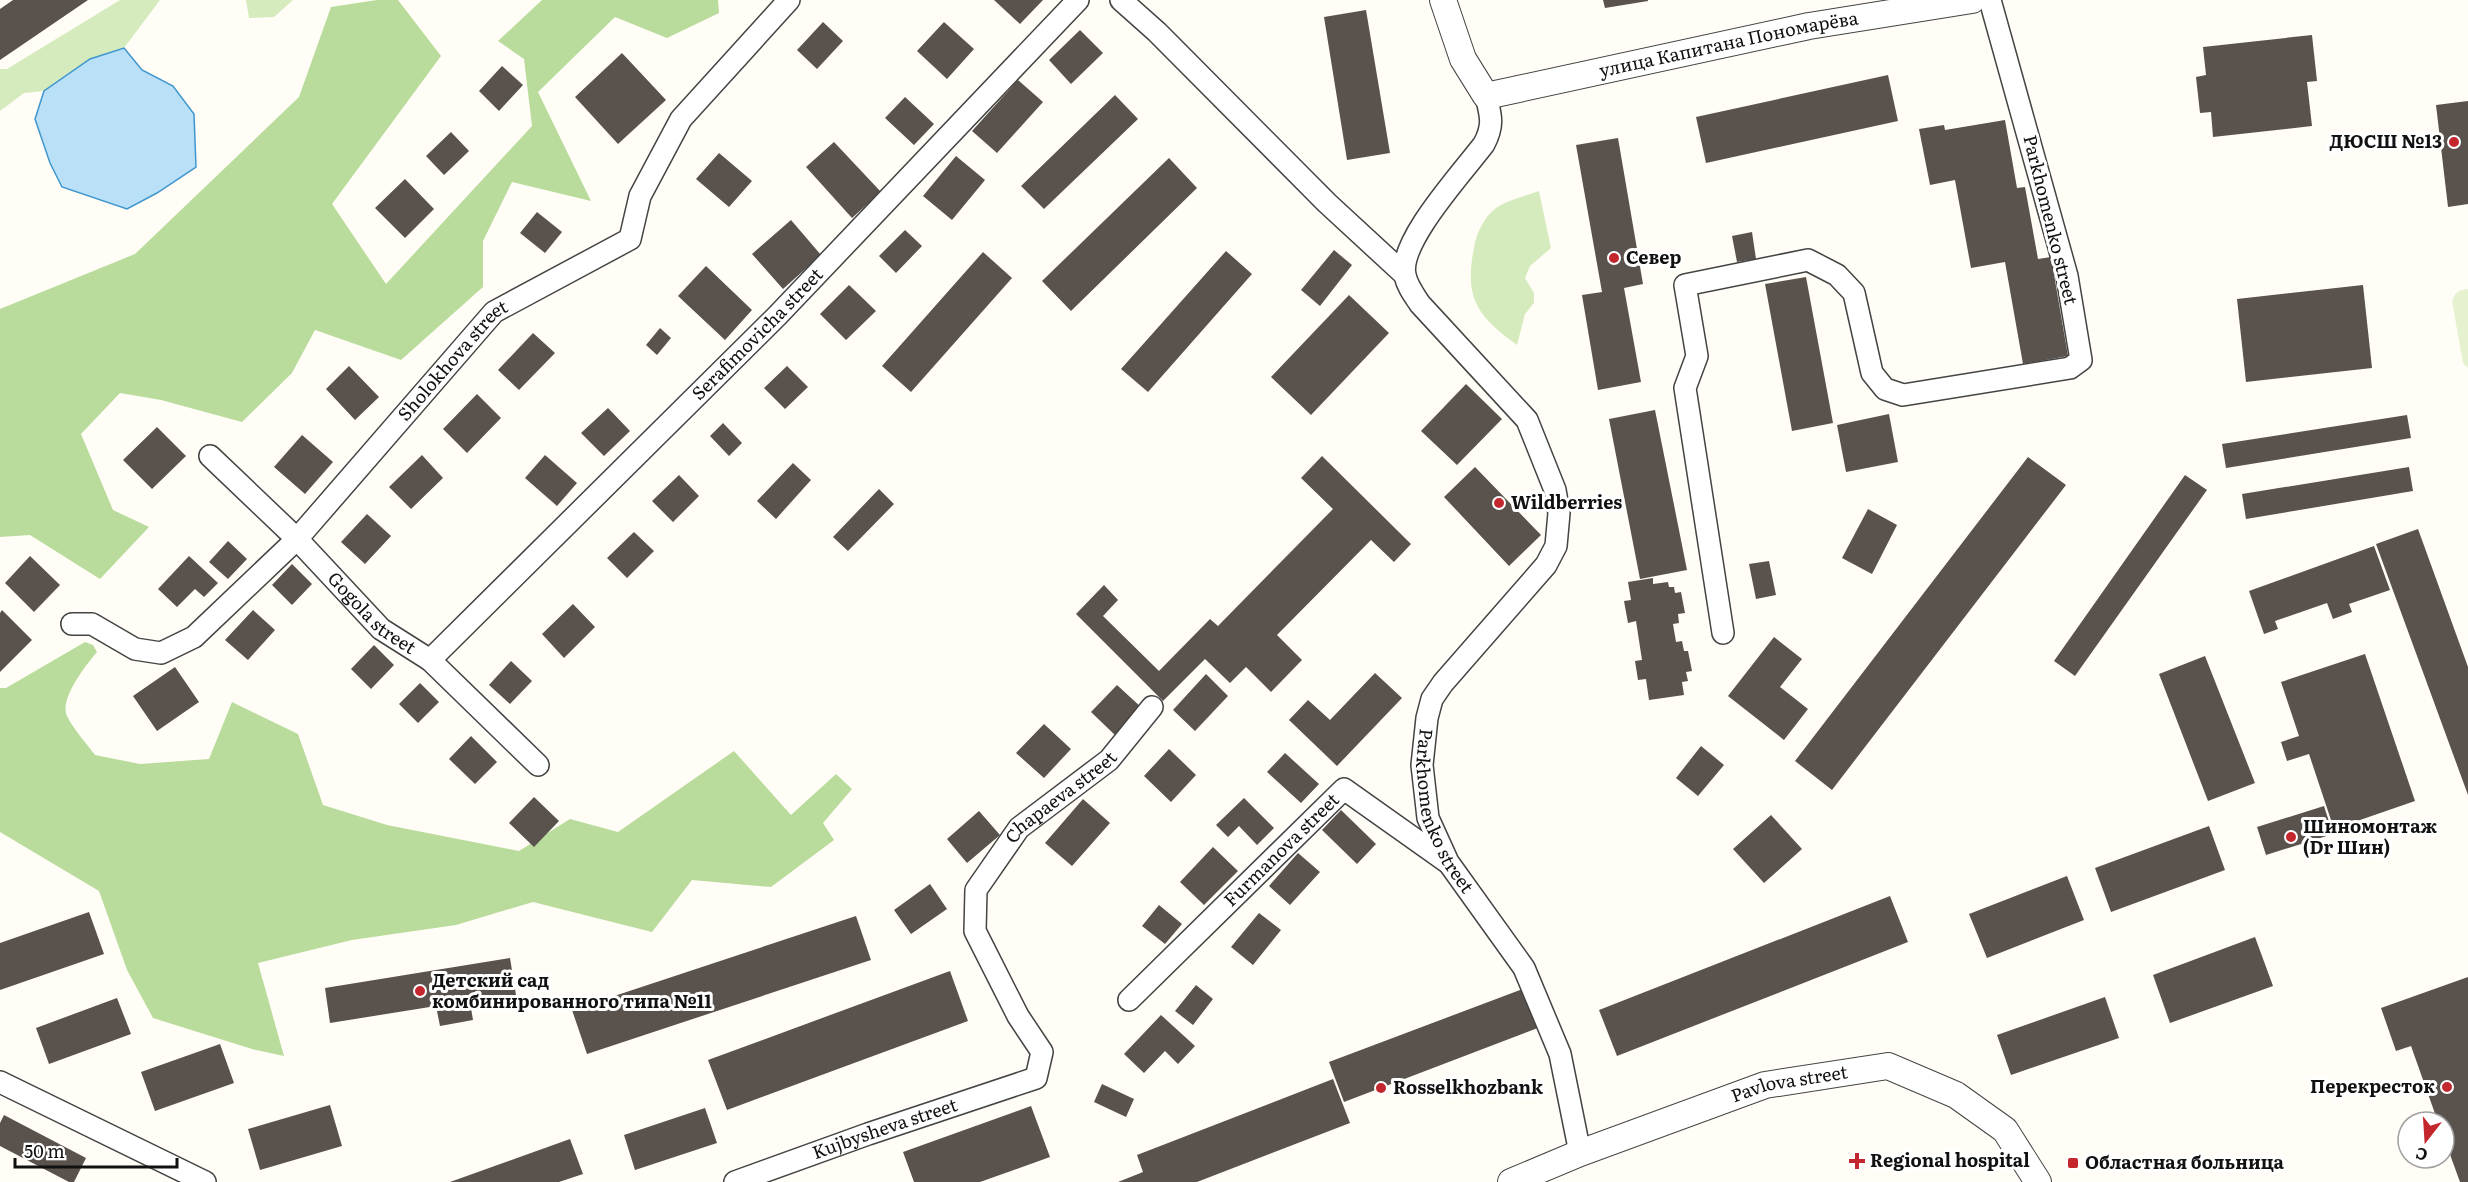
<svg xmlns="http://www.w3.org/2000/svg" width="2468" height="1182" viewBox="0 0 2468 1182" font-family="Literata,serif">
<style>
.green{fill:#d5ebbd}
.forest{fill:#b9dc9c}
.pitch{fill:#e6f2cf}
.water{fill:#b9e0f7;stroke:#3f96cf;stroke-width:1.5}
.building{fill:#5a524d}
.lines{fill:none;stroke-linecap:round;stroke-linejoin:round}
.minor-casing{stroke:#444;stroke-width:24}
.tertiary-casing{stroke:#444;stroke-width:28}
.minor{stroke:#fff;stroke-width:21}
.tertiary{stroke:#fff;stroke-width:26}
.poi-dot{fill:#c4262e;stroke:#fff;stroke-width:2}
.labels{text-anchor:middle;stroke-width:6;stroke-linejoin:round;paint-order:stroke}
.street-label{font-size:18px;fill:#111;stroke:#fff}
.poi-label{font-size:18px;font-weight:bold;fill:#111;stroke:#fff;text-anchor:start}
</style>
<rect width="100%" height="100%" fill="#fffdf5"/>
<path class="green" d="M 120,0 L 160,0 L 124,48 L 90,59 L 44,91 L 24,93 L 0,111 L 0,69 L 7,69 Z
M 246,0 L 293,0 L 274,17 L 249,18 Z
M 1539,191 L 1551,248 L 1530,266 L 1525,278 L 1534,293 L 1534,303 L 1525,314 L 1517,345 C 1477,316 1464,298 1474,248 C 1476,234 1484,217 1496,208 C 1507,200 1526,196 1539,191 Z"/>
<path class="forest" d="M 377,0 L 398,0 L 441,56 L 332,204 L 386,284 L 532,126 L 524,59 L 498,41 L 542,0 L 718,0 L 719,13 L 667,38 L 615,17 L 538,92 L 591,201 L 512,182 L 483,241 L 483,287 L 401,360 L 315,330 L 292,373 L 242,422 L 161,400 L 120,393 L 81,434 L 113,510 L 149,527 L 100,579 L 30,535 L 0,537 L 0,309 L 135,254 L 299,97 L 331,7 Z
M 85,642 L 93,645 L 97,652 C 86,665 59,699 67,716 C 74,730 86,743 95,755 L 140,764 L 209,759 L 232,702 L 298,734 L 323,805 L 387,825 L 519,851 L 570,819 L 618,832 L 734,751 L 791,815 L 836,774 L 852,789 L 823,823 L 834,840 L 771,887 L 692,880 L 652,932 L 533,902 L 456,925 L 352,940 L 258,963 L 284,1056 L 252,1049 L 153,1018 L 127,970 L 99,891 L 0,832 L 0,688 L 6,688 Z"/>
<path class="pitch" d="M 2468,289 L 2468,368 L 2463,363 L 2452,301 C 2455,292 2459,290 2468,289 Z"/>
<path class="water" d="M 124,48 L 142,70 L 173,86 L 194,114 L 196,167 L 157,193 L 127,209 L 62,187 L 50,163 L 35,119 L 44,91 L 90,59 Z"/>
<path class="building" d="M 13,0 L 88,0 L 0,60 L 0,9 Z
M 994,0 L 1043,0 L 1020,24 Z
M 1603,0 L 1648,0 L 1648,1 L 1605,8 Z
M 1366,10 L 1390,153 L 1347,160 L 1324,17 Z
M 823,22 L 843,41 L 817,69 L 797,50 Z
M 944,22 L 974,49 L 947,79 L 917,51 Z
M 1080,30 L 1103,53 L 1071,84 L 1049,60 Z
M 2312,35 L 2317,81 L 2307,82 L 2312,126 L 2213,137 L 2211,112 L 2200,113 L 2196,77 L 2206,75 L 2203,47 Z
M 622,53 L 666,100 L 618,144 L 575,97 Z
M 502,66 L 523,85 L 499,111 L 479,91 Z
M 1888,75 L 1898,121 L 1706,163 L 1696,117 Z
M 1018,80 L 1043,102 L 997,153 L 972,131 Z
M 1115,95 L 1138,119 L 1044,209 L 1021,186 Z
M 905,97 L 934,124 L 914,145 L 885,118 Z
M 2468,101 L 2468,204 L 2448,207 L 2436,105 Z
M 2005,120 L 2017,188 L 2025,187 L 2038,259 L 2051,257 L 2068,356 L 2023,364 L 2005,262 L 1971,268 L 1955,180 L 1930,185 L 1919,129 L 1944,125 L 1945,130 Z
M 451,132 L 469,151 L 444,175 L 426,156 Z
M 1618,138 L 1643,284 L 1624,288 L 1641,382 L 1598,390 L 1582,295 L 1602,292 L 1576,145 Z
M 834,142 L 881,192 L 852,218 L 806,167 Z
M 719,153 L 752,181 L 729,207 L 696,179 Z
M 956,156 L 985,180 L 952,220 L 923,196 Z
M 1169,158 L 1197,188 L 1071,311 L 1042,281 Z
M 405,179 L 434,209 L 405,238 L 375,208 Z
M 537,212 L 562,232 L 545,253 L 520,233 Z
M 791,220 L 821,255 L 783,289 L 752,254 Z
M 905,230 L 922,246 L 896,273 L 879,256 Z
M 1752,232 L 1756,259 L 1737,262 L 1732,236 Z
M 1334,250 L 1352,265 L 1320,306 L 1301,290 Z
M 1226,251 L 1252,274 L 1148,392 L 1121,369 Z
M 983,252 L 1012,278 L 911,392 L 882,366 Z
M 706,266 L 752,310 L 725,340 L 678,296 Z
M 1806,277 L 1833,423 L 1792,431 L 1765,284 Z
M 849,285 L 876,311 L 846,340 L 820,314 Z
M 2363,285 L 2372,368 L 2246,382 L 2237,299 Z
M 1349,295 L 1389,333 L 1311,415 L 1271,377 Z
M 660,328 L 671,338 L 657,355 L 646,345 Z
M 533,333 L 555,353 L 519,390 L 498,370 Z
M 349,366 L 379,397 L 355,420 L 326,389 Z
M 787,366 L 808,387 L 785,409 L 764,388 Z
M 1466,384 L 1502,419 L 1457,465 L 1421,431 Z
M 477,394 L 501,418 L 467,453 L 443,429 Z
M 608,408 L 630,431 L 604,456 L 581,433 Z
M 1655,410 L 1687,570 L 1640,579 L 1609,419 Z
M 1889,414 L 1898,462 L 1846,472 L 1837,425 Z
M 2407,415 L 2411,438 L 2226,468 L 2222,444 Z
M 723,423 L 742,443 L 729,456 L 710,436 Z
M 157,427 L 186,456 L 152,489 L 123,460 Z
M 302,435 L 333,462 L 305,494 L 274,467 Z
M 422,455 L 443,478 L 411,509 L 389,487 Z
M 545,455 L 577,483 L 557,506 L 525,478 Z
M 1322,456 L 1411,544 L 1394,562 L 1371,540 L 1277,635 L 1302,660 L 1271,692 L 1246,667 L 1230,683 L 1205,659 L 1163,701 L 1076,614 L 1104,585 L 1118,600 L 1103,616 L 1159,671 L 1210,619 L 1218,626 L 1333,509 L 1301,478 Z
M 2028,457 L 2066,485 L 1832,790 L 1795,761 Z
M 793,463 L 811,480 L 776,519 L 757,501 Z
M 1475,467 L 1541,535 L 1509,566 L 1444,497 Z
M 2409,467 L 2413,491 L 2246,519 L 2242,494 Z
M 679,475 L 699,496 L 673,522 L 652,501 Z
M 2185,475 L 2207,490 L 2075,676 L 2054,661 Z
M 879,489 L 894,504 L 848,551 L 833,537 Z
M 1868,509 L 1897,525 L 1872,574 L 1842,558 Z
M 367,514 L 391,536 L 365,564 L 341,542 Z
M 2418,529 L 2468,667 L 2468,795 L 2376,544 Z
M 634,532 L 654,551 L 627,578 L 607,558 Z
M 228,541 L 247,559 L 228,579 L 209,562 Z
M 2374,546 L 2390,590 L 2349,604 L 2352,612 L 2333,619 L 2327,603 L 2275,621 L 2278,629 L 2264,634 L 2249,591 Z
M 30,556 L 60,585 L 34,612 L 5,583 Z
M 189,556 L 218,583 L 204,597 L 195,589 L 177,607 L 158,589 Z
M 1769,561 L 1776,595 L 1756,599 L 1749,564 Z
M 292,564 L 312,584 L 292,605 L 272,585 Z
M 1653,578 L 1653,584 L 1668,582 L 1669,587 L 1674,587 L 1675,593 L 1681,592 L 1685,613 L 1678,614 L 1679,623 L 1673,624 L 1676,642 L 1682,641 L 1684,651 L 1688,651 L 1692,671 L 1686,672 L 1688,681 L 1682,682 L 1684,695 L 1649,700 L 1646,679 L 1638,680 L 1635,661 L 1642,660 L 1636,621 L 1628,623 L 1624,601 L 1631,600 L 1628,582 Z
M 573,604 L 595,627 L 564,658 L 542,634 Z
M 2,610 L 32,640 L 0,672 L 0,613 Z
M 253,610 L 275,630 L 248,660 L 225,640 Z
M 1774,637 L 1802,659 L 1780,687 L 1808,709 L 1784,740 L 1728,696 Z
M 374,645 L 394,665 L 371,689 L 351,669 Z
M 2365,654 L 2415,801 L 2334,829 L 2309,754 L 2287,761 L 2281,742 L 2299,736 L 2281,682 Z
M 2205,656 L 2255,783 L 2208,801 L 2159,674 Z
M 511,661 L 532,681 L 510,704 L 489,685 Z
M 175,667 L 199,702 L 157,731 L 133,696 Z
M 1375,673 L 1402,698 L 1337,766 L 1289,720 L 1308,700 L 1330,720 Z
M 1206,674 L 1228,696 L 1195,731 L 1173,710 Z
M 420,683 L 439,702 L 418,723 L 399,704 Z
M 1117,685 L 1142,708 L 1116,736 L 1091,712 Z
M 1044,724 L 1071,749 L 1044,778 L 1016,753 Z
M 471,736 L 497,762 L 475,784 L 449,759 Z
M 1701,746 L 1724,765 L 1698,796 L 1676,778 Z
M 1169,749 L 1196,775 L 1171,802 L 1144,776 Z
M 1285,753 L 1319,784 L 1301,803 L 1267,772 Z
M 534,797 L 559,821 L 534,847 L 509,823 Z
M 1244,798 L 1274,828 L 1257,845 L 1239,826 L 1228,837 L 1216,825 Z
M 1083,799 L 1110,823 L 1072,866 L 1045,843 Z
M 2324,806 L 2333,834 L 2266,855 L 2257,827 Z
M 1341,810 L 1376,844 L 1357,864 L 1322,830 Z
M 979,811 L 1000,835 L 967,863 L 947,839 Z
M 1771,815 L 1802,849 L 1764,883 L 1733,849 Z
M 2209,826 L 2225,870 L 2111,912 L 2095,868 Z
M 1213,847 L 1238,871 L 1204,905 L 1180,882 Z
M 1298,853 L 1320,872 L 1290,905 L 1269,886 Z
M 2067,876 L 2084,920 L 1987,958 L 1969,914 Z
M 930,884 L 947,909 L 911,934 L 894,910 Z
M 1890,896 L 1908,942 L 1617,1056 L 1599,1010 Z
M 1159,905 L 1182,924 L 1165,944 L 1142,926 Z
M 89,912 L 104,954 L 0,990 L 0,943 Z
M 1259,913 L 1281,930 L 1253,965 L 1231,947 Z
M 856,916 L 871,960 L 587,1054 L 572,1010 Z
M 2255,937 L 2273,986 L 2170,1023 L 2153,975 Z
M 510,958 L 516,995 L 470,1002 L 473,1020 L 440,1026 L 436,1006 L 330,1023 L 325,988 Z
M 950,971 L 968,1021 L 727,1110 L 708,1060 Z
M 2468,977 L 2468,1182 L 2460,1182 L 2444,1138 L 2444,1122 L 2438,1122 L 2411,1046 L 2396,1051 L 2381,1008 Z
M 1196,985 L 1213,999 L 1193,1025 L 1175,1011 Z
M 1528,987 L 1543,1026 L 1344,1102 L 1329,1062 Z
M 2105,997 L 2119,1038 L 2011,1075 L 1997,1035 Z
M 117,998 L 131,1034 L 49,1064 L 36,1028 Z
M 1161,1015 L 1195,1046 L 1178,1064 L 1165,1051 L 1144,1073 L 1124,1054 Z
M 220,1044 L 234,1083 L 155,1111 L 141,1072 Z
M 1333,1079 L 1350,1123 L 1197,1182 L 1118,1182 L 1143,1172 L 1137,1155 Z
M 1102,1084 L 1134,1099 L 1126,1117 L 1094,1102 Z
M 330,1105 L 342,1146 L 260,1170 L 248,1129 Z
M 1031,1106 L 1050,1157 L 980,1182 L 914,1182 L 903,1152 Z
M 705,1108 L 717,1143 L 635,1170 L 624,1135 Z
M 4,1115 L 86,1158 L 74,1182 L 69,1182 L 0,1146 L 0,1123 Z
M 570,1139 L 583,1174 L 559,1182 L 450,1182 Z"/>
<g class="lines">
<g class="minor-casing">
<g id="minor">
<path d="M 1121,0 L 1157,32 L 1327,203 L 1404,274"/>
<path id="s1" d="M 1486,96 C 1491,116 1494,125 1484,144 C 1463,172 1398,242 1405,275 C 1407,286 1414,295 1420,304 L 1527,420 L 1555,490 L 1559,513 L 1556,546 L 1546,565 L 1443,683 L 1432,699 L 1427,718 L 1422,765 L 1428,818 L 1448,862 L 1524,968 L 1560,1054 L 1580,1153"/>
<path id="s2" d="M 210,456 L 297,539 L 381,629 L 430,660 L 538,765"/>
<path id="s3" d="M 72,624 L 92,624 L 135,649 L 161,653 L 194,637 L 297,539 L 494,312 L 630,239 L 640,196 L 681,119 L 789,0"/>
<path d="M 1723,633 L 1685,388 L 1697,356 L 1685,285 L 1808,260 L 1837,275 L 1854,293 L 1872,373 L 1885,389 L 1903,395 L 2070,368 L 2081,360 L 2067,276 L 1990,0"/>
<path id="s4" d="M 430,660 L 777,316 L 1078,0"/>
<path id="s5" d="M 1129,1000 L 1344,789 L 1447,862"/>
<path d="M 0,1082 L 205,1182"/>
<path id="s6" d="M 735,1182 L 868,1134 L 1036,1078 L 1042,1052 L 1018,1016 L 975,931 L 976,890 L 1019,828 L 1109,760 L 1152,707"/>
</g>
</g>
<g class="tertiary-casing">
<g id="tertiary">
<path id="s7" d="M 1443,0 L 1463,59 L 1486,96 L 1809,26 L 1972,0"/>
<path id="s8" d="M 1511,1182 L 1580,1153 L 1765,1085 L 1888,1066 L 1956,1095 L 2005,1130 L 2038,1182"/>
</g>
</g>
<use href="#minor" class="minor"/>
<use href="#tertiary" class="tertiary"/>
</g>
<g class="poi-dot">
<circle cx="2454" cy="142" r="6"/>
<circle cx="1614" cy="258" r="6"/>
<circle cx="1499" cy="503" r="6"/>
<circle cx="2291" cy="837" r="6"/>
<circle cx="420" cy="991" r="6"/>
<circle cx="2447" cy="1087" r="6"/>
<circle cx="1381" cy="1088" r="6"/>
<path d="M1854 1152h6v6h6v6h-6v6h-6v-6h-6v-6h6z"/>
<rect x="2067" y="1157" width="12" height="12" rx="3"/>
</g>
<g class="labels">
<g class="street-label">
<text dy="6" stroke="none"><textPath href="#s7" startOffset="354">улица Капитана Пономарёва</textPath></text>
<text transform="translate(2050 220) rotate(76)" y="6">Parkhomenko street</text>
<text dy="6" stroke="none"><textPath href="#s4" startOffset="462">Serafimovicha street</textPath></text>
<text dy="6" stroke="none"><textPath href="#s3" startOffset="512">Sholokhova street</textPath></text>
<text dy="6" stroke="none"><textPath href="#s2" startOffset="226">Gogola street</textPath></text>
<text dy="6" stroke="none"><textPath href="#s6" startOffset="652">Chapaeva street</textPath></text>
<text dy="6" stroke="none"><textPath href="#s1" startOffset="843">Parkhomenko street</textPath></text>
<text dy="6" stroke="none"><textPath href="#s5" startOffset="214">Furmanova street</textPath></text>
<text dy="6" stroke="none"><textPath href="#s8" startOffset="296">Pavlova street</textPath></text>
<text dy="6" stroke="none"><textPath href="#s6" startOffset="159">Kujbysheva street</textPath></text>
</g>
<g class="poi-label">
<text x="2442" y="148" text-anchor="end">ДЮСШ №13</text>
<text x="1626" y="264">Север</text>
<text x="1511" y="509">Wildberries</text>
<text x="2303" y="833">Шиномонтаж<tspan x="2303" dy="21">(Dr Шин)</tspan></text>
<text x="432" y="987">Детский сад<tspan x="432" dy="21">комбинированного типа №11</tspan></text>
<text x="2435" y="1093" text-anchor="end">Перекресток</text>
<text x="1393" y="1094">Rosselkhozbank</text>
<text x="1870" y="1167">Regional hospital</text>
<text x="2085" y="1169">Областная больница</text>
</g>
</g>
<g transform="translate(2426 1140) rotate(197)"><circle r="28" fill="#ffffff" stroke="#a0a0a0" stroke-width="1.5"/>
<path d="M0-4.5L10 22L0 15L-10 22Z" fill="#c4262e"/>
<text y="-9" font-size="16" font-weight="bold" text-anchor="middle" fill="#111111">С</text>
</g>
<path d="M15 1158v9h162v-9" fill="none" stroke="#111111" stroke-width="3"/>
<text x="24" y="1158" font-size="18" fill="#111111" stroke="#ffffff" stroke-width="4.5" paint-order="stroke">50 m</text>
</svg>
